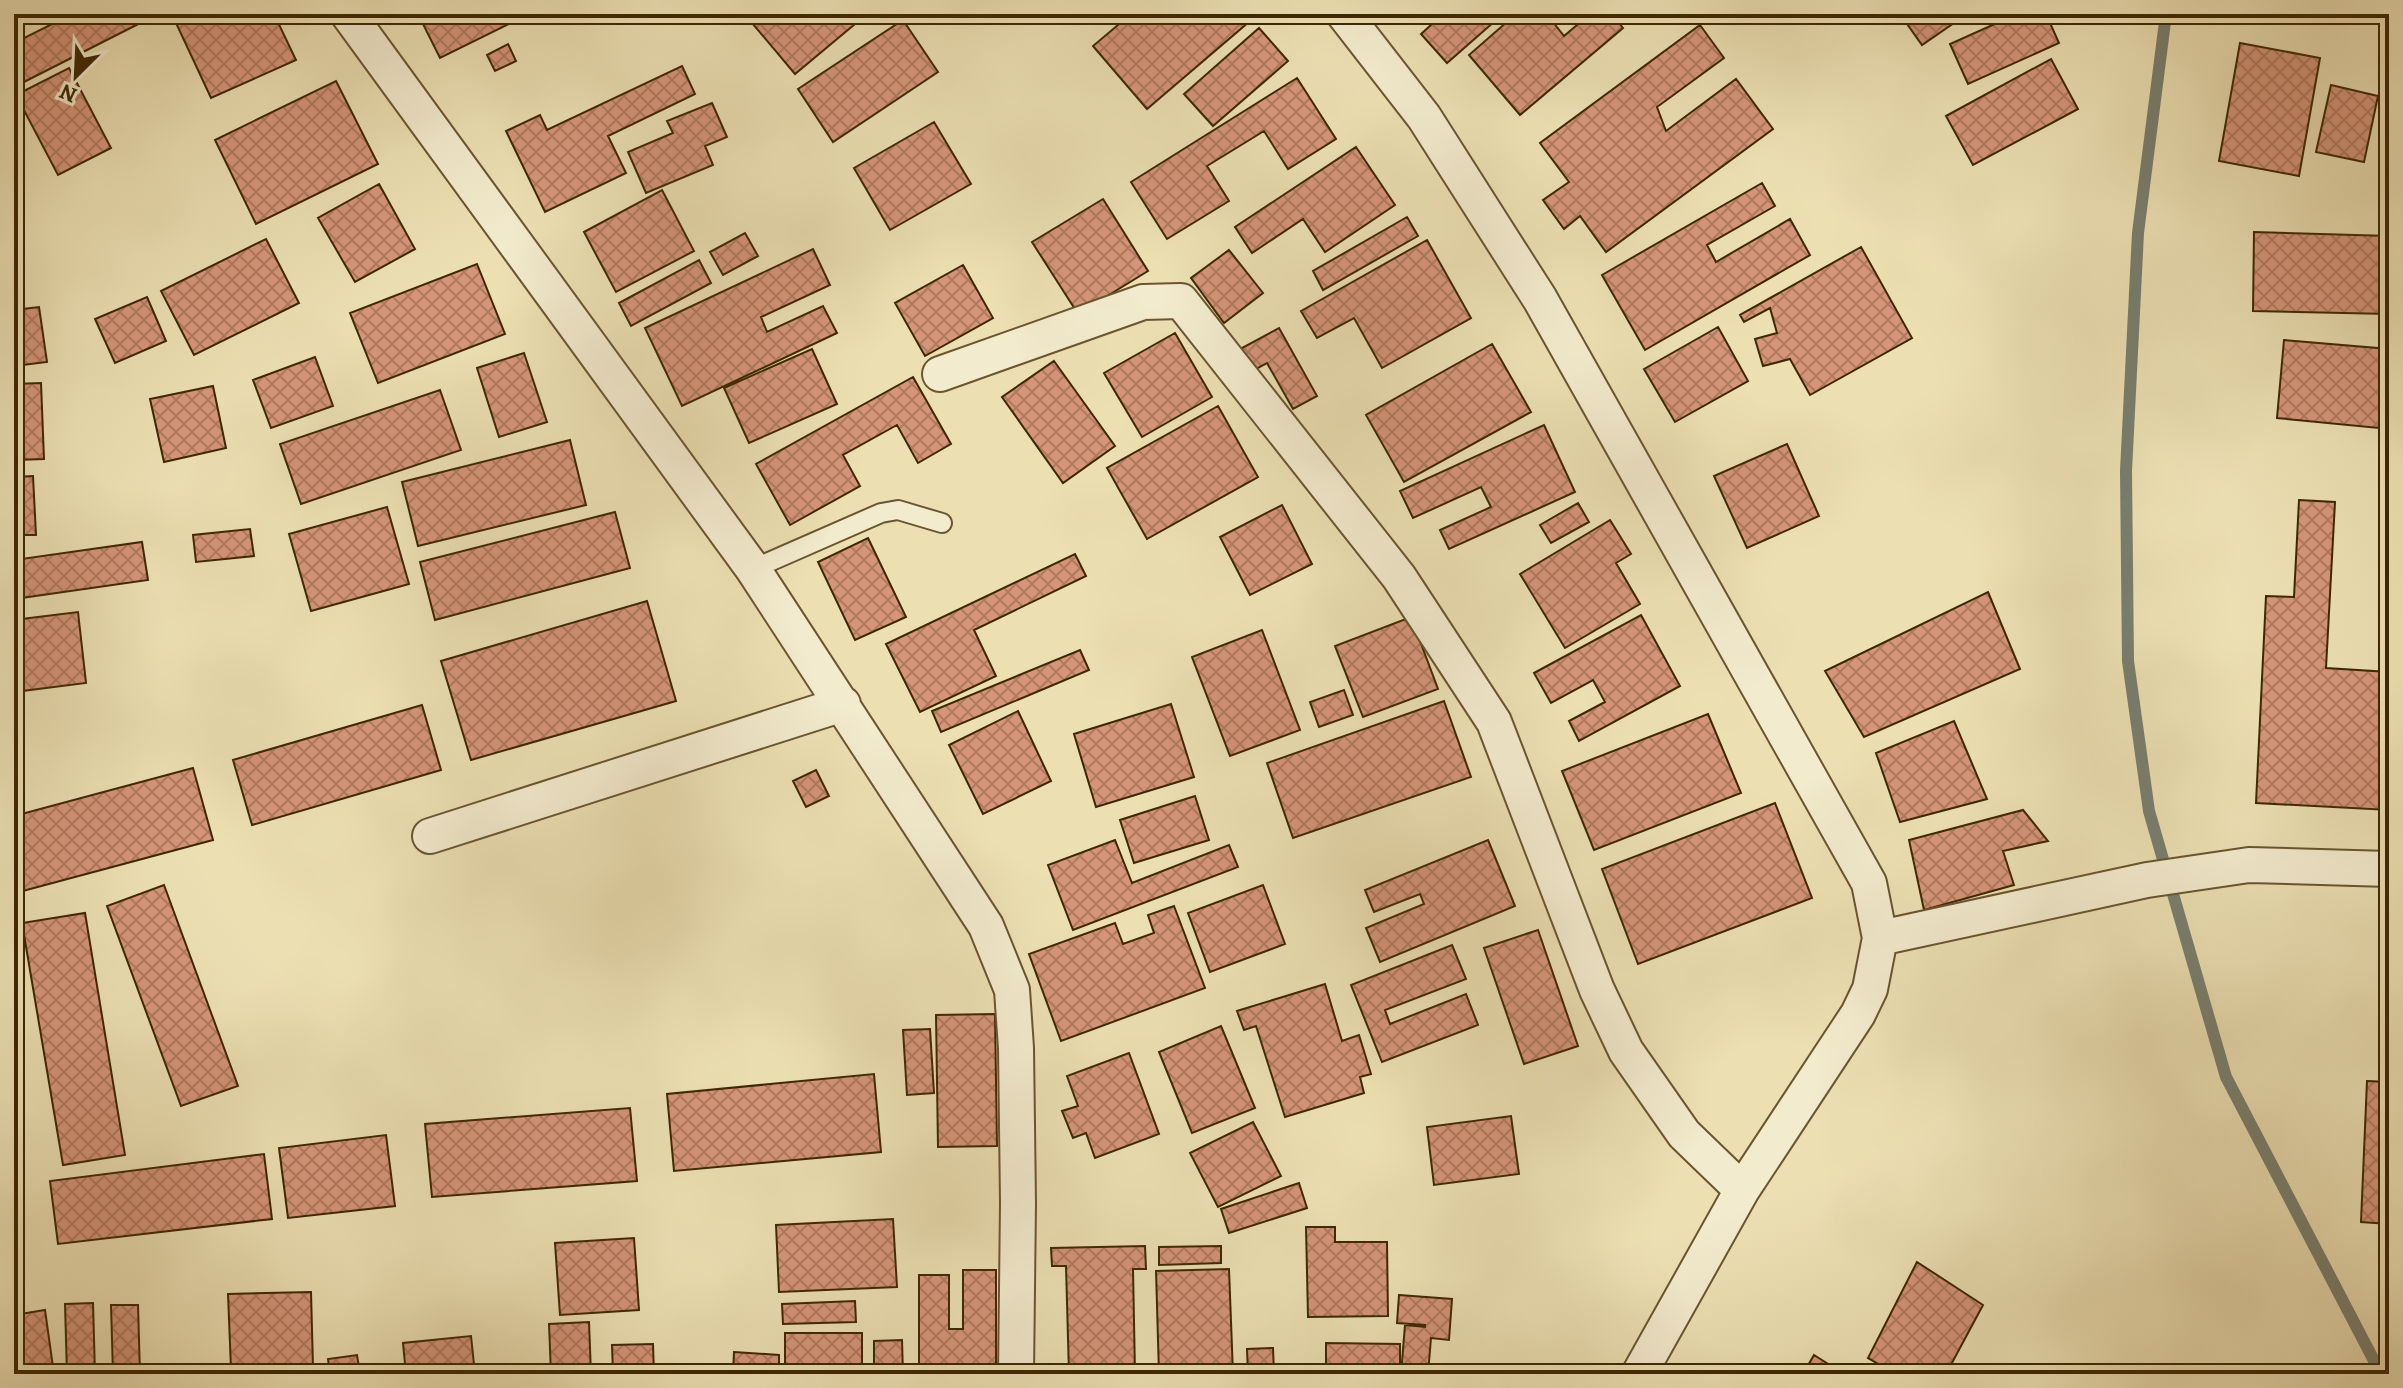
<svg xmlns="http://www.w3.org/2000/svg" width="2403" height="1388" viewBox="0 0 2403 1388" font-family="Alegreya,serif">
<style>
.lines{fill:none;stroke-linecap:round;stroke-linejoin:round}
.stream{stroke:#787f70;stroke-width:12}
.building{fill:url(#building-cross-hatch);stroke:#3e2703;stroke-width:2}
.service-casing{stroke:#6a552f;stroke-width:22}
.minor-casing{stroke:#6a552f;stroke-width:38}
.service{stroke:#f3ebce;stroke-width:18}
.minor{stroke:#f3ebce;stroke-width:34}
</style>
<defs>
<pattern id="building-cross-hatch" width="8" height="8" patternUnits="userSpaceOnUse" patternTransform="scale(2)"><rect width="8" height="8" fill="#d69578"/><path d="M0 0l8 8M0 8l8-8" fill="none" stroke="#af7a60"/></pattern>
</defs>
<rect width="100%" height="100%" fill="#ece0b3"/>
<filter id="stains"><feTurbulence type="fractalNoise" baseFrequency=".0025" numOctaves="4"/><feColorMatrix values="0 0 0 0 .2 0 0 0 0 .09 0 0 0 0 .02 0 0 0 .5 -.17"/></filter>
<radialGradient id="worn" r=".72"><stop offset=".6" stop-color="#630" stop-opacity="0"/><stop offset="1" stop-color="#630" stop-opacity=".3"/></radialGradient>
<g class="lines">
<path class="stream" d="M 2166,14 L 2138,233 L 2126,471 L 2128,661 L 2149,811 L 2226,1077 L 2381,1374"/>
</g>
<path class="building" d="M 72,14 L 158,14 L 14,87 L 14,43 Z
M 196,14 L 274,14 L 296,60 L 211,98 L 176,23 Z
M 418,14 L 529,14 L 440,58 Z
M 750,14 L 867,14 L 795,74 L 747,17 Z
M 1131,14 L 1245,14 L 1250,21 L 1147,109 L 1093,46 Z
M 1443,14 L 1503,14 L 1447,63 L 1421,34 Z
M 1516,14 L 1563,14 L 1553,22 L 1564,36 L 1590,14 L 1612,14 L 1623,28 L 1520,115 L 1469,55 Z
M 1900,14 L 1967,14 L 1922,45 Z
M 2017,14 L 2046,14 L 2059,43 L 1968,84 L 1950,44 Z
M 903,20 L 938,72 L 833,142 L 798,89 Z
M 1700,25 L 1724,58 L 1657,107 L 1666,131 L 1736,79 L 1773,129 L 1606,252 L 1580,216 L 1564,229 L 1543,200 L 1569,182 L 1540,143 Z
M 1259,28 L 1288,61 L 1213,126 L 1184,94 Z
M 2240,43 L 2320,58 L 2299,176 L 2219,161 Z
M 508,44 L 516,61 L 495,71 L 487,55 Z
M 2051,59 L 2078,109 L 1973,165 L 1946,116 Z
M 682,66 L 695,94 L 608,136 L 626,173 L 545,212 L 506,131 L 540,115 L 547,130 Z
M 69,68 L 111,148 L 58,175 L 16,95 Z
M 2386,77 L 2389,77 L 2389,121 Z
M 1297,78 L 1336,139 L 1288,169 L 1264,131 L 1207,166 L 1229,201 L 1167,239 L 1131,182 Z
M 336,81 L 378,164 L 256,224 L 215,140 Z
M 2331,85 L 2378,96 L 2364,162 L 2316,152 Z
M 712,103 L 727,137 L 705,146 L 713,165 L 646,193 L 628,152 L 673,133 L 667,121 Z
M 934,122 L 971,184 L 890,230 L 854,168 Z
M 1356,147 L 1395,205 L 1325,252 L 1303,219 L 1252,253 L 1235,227 Z
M 1762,183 L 1775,206 L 1707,245 L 1716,262 L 1790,219 L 1810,255 L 1645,350 L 1602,275 Z
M 379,184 L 415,249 L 355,282 L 318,218 Z
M 662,190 L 694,251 L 616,292 L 584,232 Z
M 1103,199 L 1148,271 L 1078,314 L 1032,242 Z
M 1407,217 L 1418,236 L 1323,290 L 1313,271 Z
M 2254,232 L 2389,236 L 2389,314 L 2253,311 Z
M 745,233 L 758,256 L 723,275 L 710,252 Z
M 266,239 L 299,303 L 194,355 L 161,291 Z
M 1427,240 L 1471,318 L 1382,368 L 1354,318 L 1317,338 L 1301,311 Z
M 1861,247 L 1912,338 L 1810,395 L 1790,359 L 1763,366 L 1755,339 L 1777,333 L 1770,308 L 1744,322 L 1740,315 Z
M 813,249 L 830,285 L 761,317 L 767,332 L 823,306 L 837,333 L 682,406 L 645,328 Z
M 1229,250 L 1263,293 L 1224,323 L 1191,278 Z
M 699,260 L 711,283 L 631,326 L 619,303 Z
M 477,264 L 505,334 L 378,383 L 350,313 Z
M 963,265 L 993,318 L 925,356 L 895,303 Z
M 147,297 L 166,341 L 115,363 L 95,319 Z
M 39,307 L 47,362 L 14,366 L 14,310 Z
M 1718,327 L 1748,381 L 1675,422 L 1644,369 Z
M 1279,328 L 1317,396 L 1293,409 L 1267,363 L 1243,376 L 1231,354 Z
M 1175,333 L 1212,397 L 1142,437 L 1104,373 Z
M 2284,340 L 2389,349 L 2389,429 L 2277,418 Z
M 1492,344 L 1531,412 L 1404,482 L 1366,415 Z
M 812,349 L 837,404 L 749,443 L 724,388 Z
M 524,353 L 547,422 L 499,437 L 477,368 Z
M 315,357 L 333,406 L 271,428 L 253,380 Z
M 1054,361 L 1115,446 L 1063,483 L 1002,397 Z
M 913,377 L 951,444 L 918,463 L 897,425 L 843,455 L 860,486 L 790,525 L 756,464 Z
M 41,383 L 44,459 L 14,460 L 14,384 Z
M 213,386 L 226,448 L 164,462 L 150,399 Z
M 440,390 L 461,450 L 301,504 L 280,444 Z
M 1218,406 L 1258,477 L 1147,539 L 1107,468 Z
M 1544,425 L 1575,492 L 1449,549 L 1440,530 L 1491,507 L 1481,487 L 1413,518 L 1400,491 Z
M 570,440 L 586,505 L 418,546 L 402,482 Z
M 1787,444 L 1819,516 L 1747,548 L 1714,476 Z
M 33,476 L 36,535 L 14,535 L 14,477 Z
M 2299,500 L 2335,502 L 2326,668 L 2389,672 L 2389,810 L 2256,803 L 2266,596 L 2294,597 Z
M 1578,503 L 1589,522 L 1551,543 L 1540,525 Z
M 1282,505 L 1312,564 L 1250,595 L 1220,537 Z
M 387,507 L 409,584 L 311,611 L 289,534 Z
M 615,512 L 630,568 L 435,620 L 420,562 Z
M 1610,520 L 1631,554 L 1616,563 L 1640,604 L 1565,648 L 1520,574 Z
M 250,529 L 254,556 L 196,562 L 193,535 Z
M 868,538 L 906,617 L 855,640 L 818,562 Z
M 142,542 L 148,580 L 14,599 L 14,560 Z
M 1075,554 L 1086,576 L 974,630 L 996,676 L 920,712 L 886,644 Z
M 1988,592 L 2020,669 L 1864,737 L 1825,671 Z
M 647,601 L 676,701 L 471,760 L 441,661 Z
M 78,612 L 86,683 L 14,692 L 14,620 Z
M 1641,615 L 1680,686 L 1579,741 L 1569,721 L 1605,702 L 1593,680 L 1551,703 L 1534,673 Z
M 1411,617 L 1438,689 L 1363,717 L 1335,646 Z
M 1262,630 L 1300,730 L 1230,756 L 1192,657 Z
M 1080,650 L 1089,670 L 941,732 L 932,711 Z
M 1344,690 L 1353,715 L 1319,727 L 1310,702 Z
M 1444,701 L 1471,777 L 1293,838 L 1267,763 Z
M 1171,704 L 1194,777 L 1096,807 L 1074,734 Z
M 422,705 L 441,770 L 252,825 L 233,760 Z
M 1018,711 L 1051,781 L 983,814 L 949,745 Z
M 1708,714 L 1741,793 L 1594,850 L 1562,771 Z
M 1954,721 L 1987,799 L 1900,822 L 1876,753 Z
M 193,768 L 213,840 L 19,892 L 14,873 L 14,816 Z
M 816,770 L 829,796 L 806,807 L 793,781 Z
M 1195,796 L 1209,840 L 1134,863 L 1120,820 Z
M 1775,803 L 1812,898 L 1638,964 L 1602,869 Z
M 2023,810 L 2048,841 L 2003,851 L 2014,885 L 1924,910 L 1909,840 Z
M 1115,840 L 1132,883 L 1229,845 L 1238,867 L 1073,930 L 1048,865 Z
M 1488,840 L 1515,906 L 1380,962 L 1366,928 L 1424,904 L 1420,894 L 1374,912 L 1365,890 Z
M 164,885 L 238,1086 L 181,1106 L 107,906 Z
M 1263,885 L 1285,944 L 1210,972 L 1188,913 Z
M 1174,906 L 1205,988 L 1061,1041 L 1029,954 L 1115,923 L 1123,944 L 1154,933 L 1148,915 Z
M 85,913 L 125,1155 L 63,1165 L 22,923 Z
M 1538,930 L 1578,1046 L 1524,1064 L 1484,948 Z
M 1452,945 L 1466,979 L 1385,1010 L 1390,1024 L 1466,994 L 1478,1025 L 1382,1062 L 1351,985 Z
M 1325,984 L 1342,1041 L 1359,1035 L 1371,1074 L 1360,1077 L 1364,1093 L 1285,1117 L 1256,1026 L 1244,1030 L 1237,1011 Z
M 995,1014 L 997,1146 L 938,1147 L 936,1015 Z
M 1221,1026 L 1255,1108 L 1192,1133 L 1159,1052 Z
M 930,1029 L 934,1093 L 907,1095 L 903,1030 Z
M 1129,1053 L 1159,1134 L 1095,1158 L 1086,1133 L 1073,1138 L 1062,1111 L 1078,1106 L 1067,1076 Z
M 874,1074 L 881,1152 L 674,1171 L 667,1094 Z
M 2367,1081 L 2389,1082 L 2389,1224 L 2361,1222 Z
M 630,1108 L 637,1181 L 432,1197 L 425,1124 Z
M 1511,1116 L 1519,1174 L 1434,1185 L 1427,1127 Z
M 1253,1122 L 1281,1176 L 1218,1207 L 1190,1153 Z
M 386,1135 L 395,1206 L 288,1218 L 279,1148 Z
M 264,1154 L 272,1219 L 58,1244 L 50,1181 Z
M 1299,1183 L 1307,1208 L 1229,1233 L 1221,1209 Z
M 893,1219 L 897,1287 L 779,1292 L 776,1225 Z
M 1306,1227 L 1335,1227 L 1335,1242 L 1387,1242 L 1388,1316 L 1308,1317 Z
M 634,1238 L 639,1310 L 560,1315 L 555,1243 Z
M 1145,1246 L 1146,1269 L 1133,1269 L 1135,1374 L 1069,1374 L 1066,1266 L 1052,1266 L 1051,1248 Z
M 1221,1246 L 1221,1263 L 1159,1265 L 1159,1247 Z
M 1917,1262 L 1983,1305 L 1946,1374 L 1896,1374 L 1868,1358 Z
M 1229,1269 L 1233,1374 L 1159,1374 L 1156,1271 Z
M 963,1270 L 996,1270 L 996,1374 L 919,1374 L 919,1275 L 949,1275 L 949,1329 L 963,1329 Z
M 311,1292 L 313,1367 L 231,1369 L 228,1294 Z
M 1399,1295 L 1452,1299 L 1449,1340 L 1431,1338 L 1428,1374 L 1401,1374 L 1405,1325 L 1425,1327 L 1425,1325 L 1397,1323 Z
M 855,1301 L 856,1322 L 783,1324 L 782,1304 Z
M 93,1303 L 95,1374 L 67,1374 L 65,1304 Z
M 111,1305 L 138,1305 L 140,1374 L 113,1374 Z
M 45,1310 L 54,1374 L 14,1374 L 14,1315 Z
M 589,1322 L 591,1374 L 551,1374 L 549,1324 Z
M 785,1333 L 862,1333 L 862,1374 L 785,1374 Z
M 471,1336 L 475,1374 L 406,1374 L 403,1343 Z
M 902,1340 L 903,1374 L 874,1374 L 874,1341 Z
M 1326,1343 L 1400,1344 L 1400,1374 L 1326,1374 Z
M 653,1344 L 654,1374 L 613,1374 L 612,1345 Z
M 1273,1348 L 1274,1374 L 1248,1374 L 1247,1349 Z
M 734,1352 L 779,1355 L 779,1374 L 733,1374 Z
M 357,1355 L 360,1374 L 330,1374 L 328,1359 Z
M 1814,1355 L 1844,1374 L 1803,1374 Z"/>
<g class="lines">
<g class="service-casing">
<path id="service" d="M 753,569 L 881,513 L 898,510 L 942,523"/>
</g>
<g class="minor-casing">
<path id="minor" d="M 348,14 L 753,569 L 986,926 L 1012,990 L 1016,1048 L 1018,1203 L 1016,1374
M 1344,14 L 1424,117 L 1540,299 L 1869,883 L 1880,938 L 1870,989 L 1858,1014 L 1742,1190 L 1639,1374
M 940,374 L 1143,302 L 1181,301 L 1399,577 L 1494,722 L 1597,990 L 1626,1051 L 1684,1134 L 1742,1190
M 430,836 L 843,704
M 1880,938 L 2147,880 L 2249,865 L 2389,869"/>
</g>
<use href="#service" class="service"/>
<use href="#minor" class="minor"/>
</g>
<rect width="2403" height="1388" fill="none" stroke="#ece0b3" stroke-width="48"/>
<rect x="16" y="16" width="2371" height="1356" fill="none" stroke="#3e2703" stroke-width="4"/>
<rect x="24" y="24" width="2355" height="1340" fill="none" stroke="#3e2703" stroke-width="2"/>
<g transform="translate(76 76) rotate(204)" stroke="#f3ebce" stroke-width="6" paint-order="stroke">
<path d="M0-6L14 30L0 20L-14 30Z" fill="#3e2703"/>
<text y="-12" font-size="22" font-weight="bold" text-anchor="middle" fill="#3e2703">N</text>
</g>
<rect width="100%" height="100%" filter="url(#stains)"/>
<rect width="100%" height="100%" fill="url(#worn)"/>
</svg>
